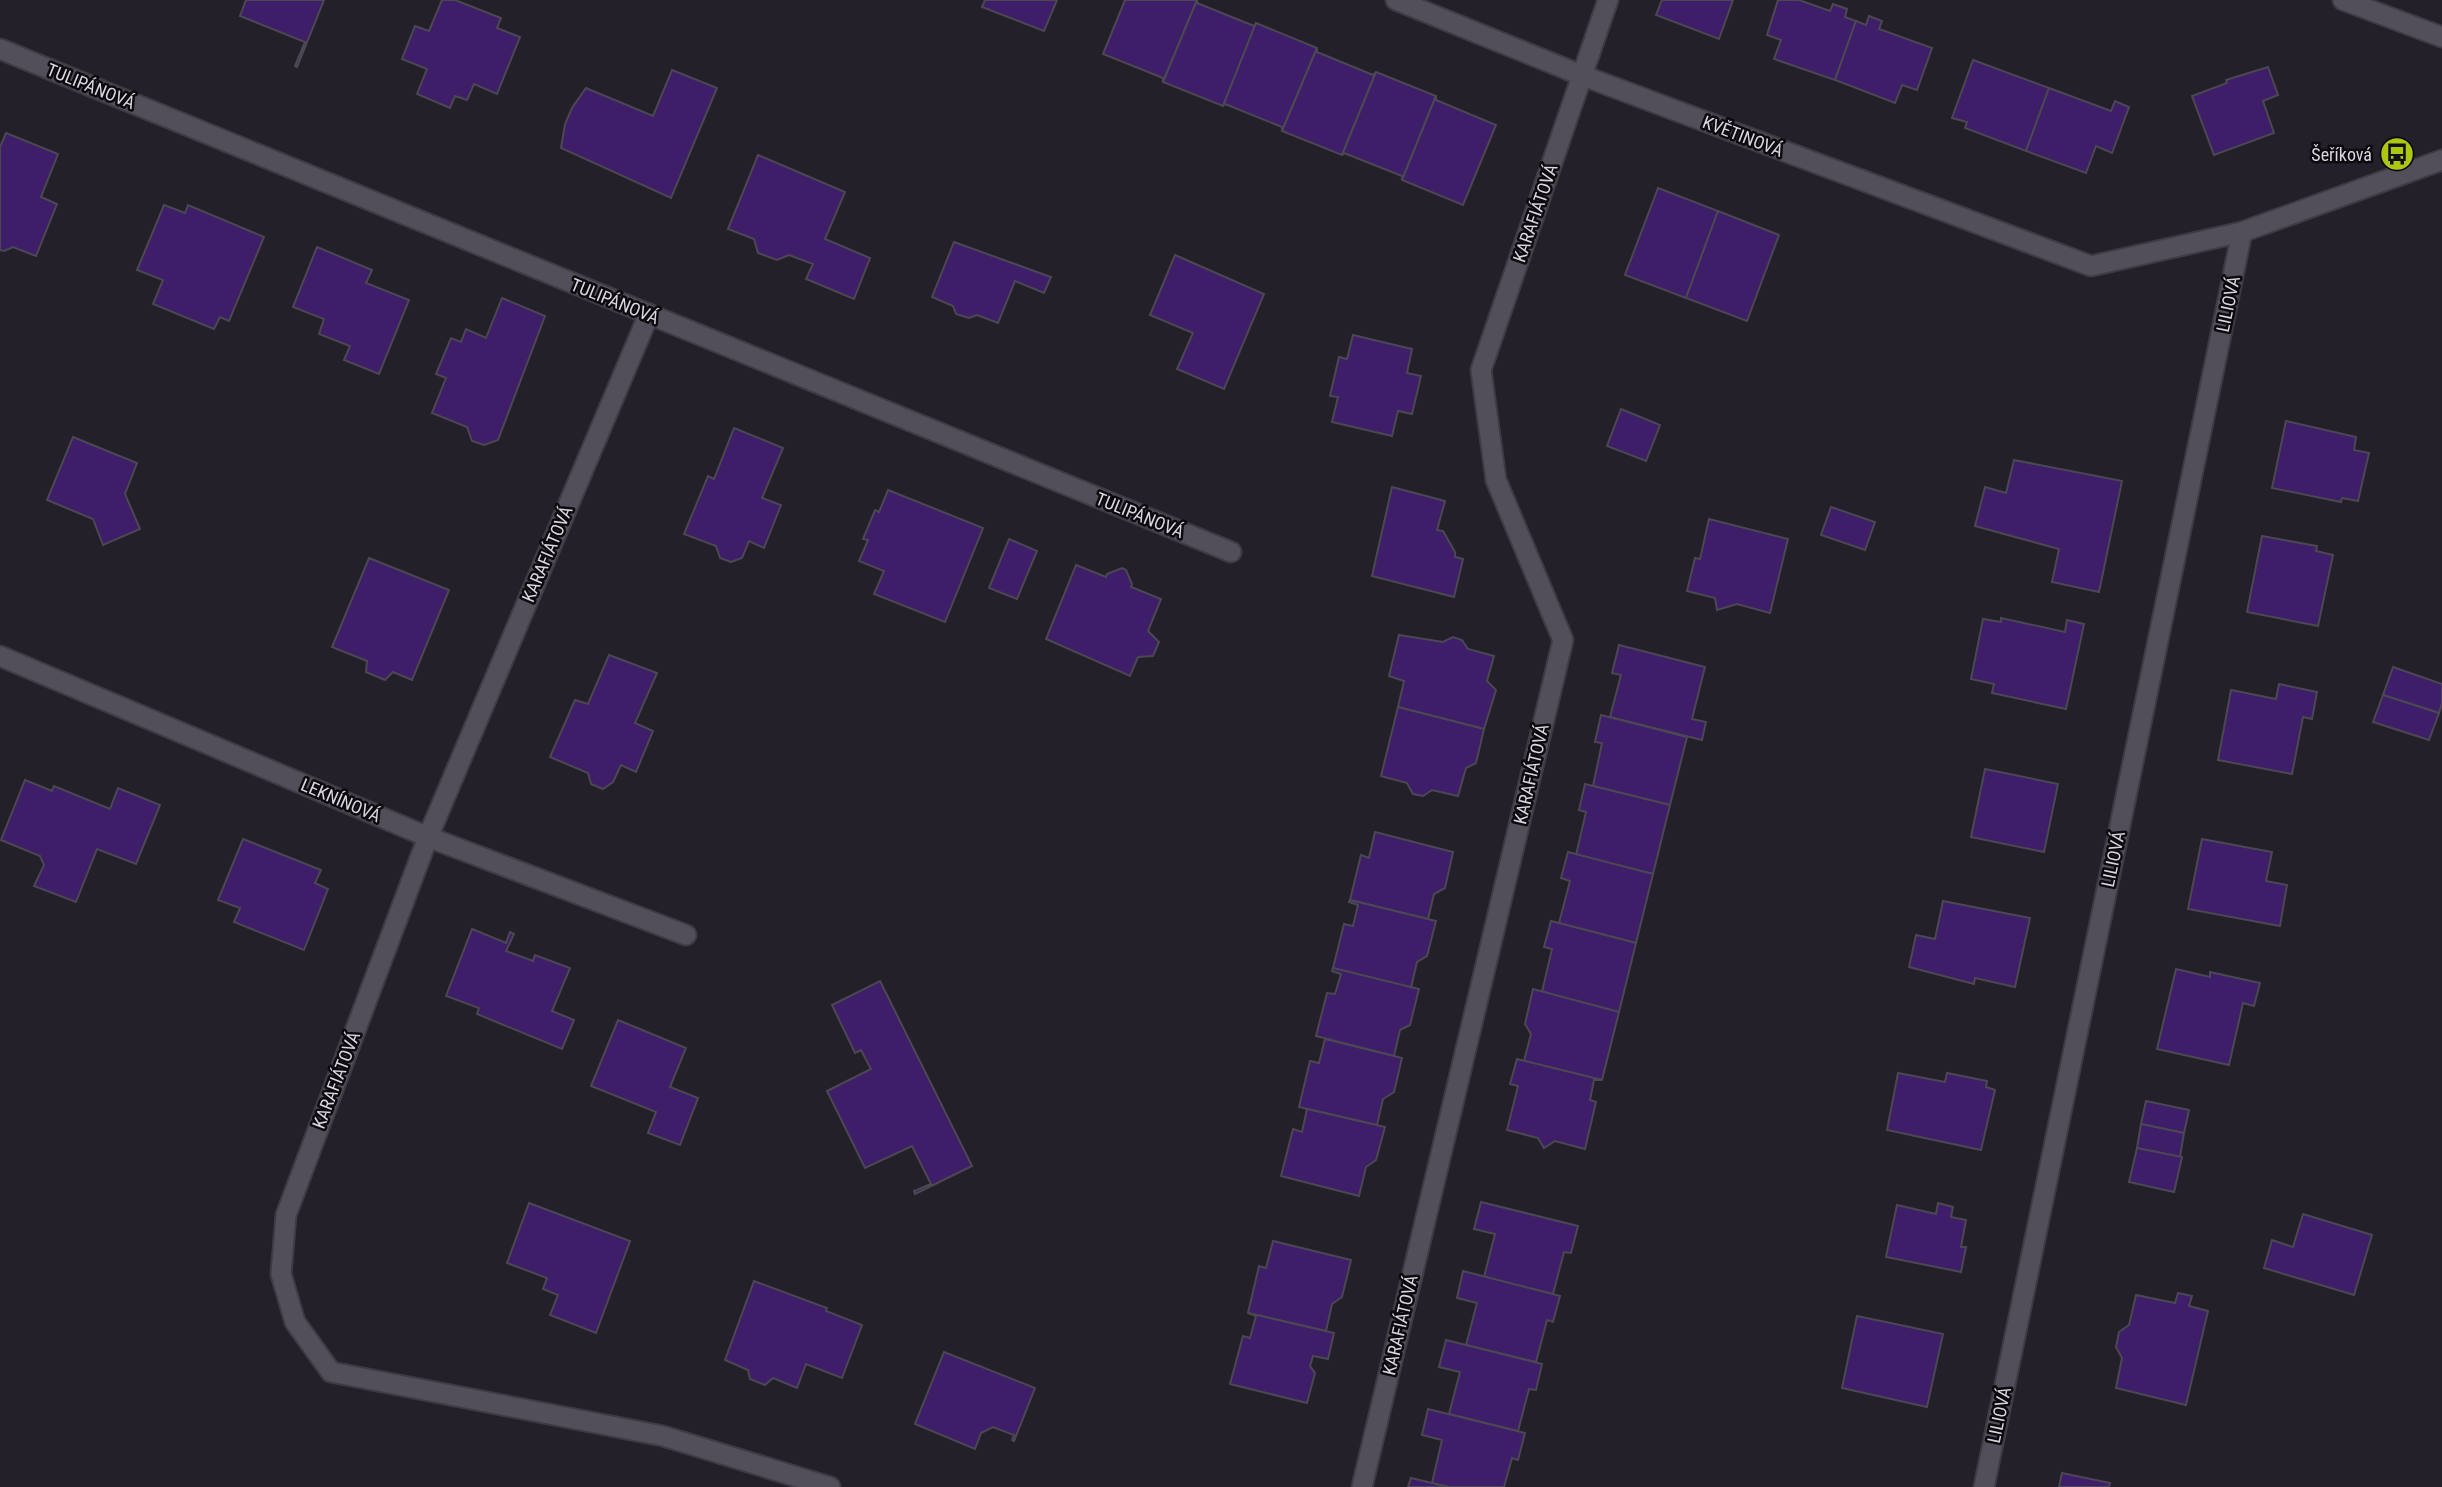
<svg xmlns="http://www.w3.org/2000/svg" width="2442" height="1487" viewBox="0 0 2442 1487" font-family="'Roboto Condensed',sans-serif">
	<rect width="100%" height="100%" fill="#232029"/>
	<g fill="#3e1d69" stroke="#4b4853" stroke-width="2">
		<polygon points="246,0 324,0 297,67 295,66 305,42 240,16"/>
		<polygon points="442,0 455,0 501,18 497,28 520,37 497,94 474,84 467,100 455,96 450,108 417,94 427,69 402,59 415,26 429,31"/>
		<polygon points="985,0 1057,0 1044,31 982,7"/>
		<polygon points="1125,0 1197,0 1163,82 1163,78 1103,54"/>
		<polygon points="1197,0 1197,3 1254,26 1256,23 1223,106 1163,82"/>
		<polygon points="1662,0 1733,0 1719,39 1656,15"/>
		<polygon points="1778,0 1799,0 1830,11 1833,4 1847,9 1845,17 1856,21 1835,80 1774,59 1781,40 1767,35"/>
		<polygon points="1869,16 1882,21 1879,29 1932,48 1917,90 1902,85 1895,103 1835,80 1856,21 1866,25"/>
		<polygon points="1256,23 1317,48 1282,131 1282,127 1225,104 1223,106"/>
		<polygon points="1317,48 1317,52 1373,75 1376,72 1342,155 1282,131"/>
		<polygon points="1973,60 2049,88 2026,151 1965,128 1967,122 1952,118"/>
		<polygon points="2268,67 2278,95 2263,101 2274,133 2214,155 2192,96 2227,83 2226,80"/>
		<polygon points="672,70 717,88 671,198 561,148 565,124 572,108 586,88 653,116"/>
		<polygon points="1376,72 1436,96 1402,180 1402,176 1344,153 1342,155"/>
		<polygon points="2049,88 2111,111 2115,101 2129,107 2112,153 2096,146 2086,173 2026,151"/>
		<polygon points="1436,96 1436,100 1496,125 1463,205 1402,180"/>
		<polygon points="6,133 58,154 41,197 57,204 36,256 13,247 4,251 0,250 0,147"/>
		<polygon points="758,155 845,192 825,239 870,258 854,299 806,279 813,264 789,255 777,260 758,253 754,239 728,229"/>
		<polygon points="1658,188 1718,211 1686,298 1625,275"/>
		<polygon points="164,205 185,213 188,205 264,237 229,321 220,317 214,329 153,304 163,280 137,270"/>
		<polygon points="1718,211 1779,235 1747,321 1686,298"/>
		<polygon points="954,242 1051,277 1044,293 1015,281 998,323 977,315 969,318 956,314 953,306 932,297"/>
		<polygon points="317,247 372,270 366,283 409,300 379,374 344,360 350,346 319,334 324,319 293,307"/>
		<polygon points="1175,255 1264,294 1224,389 1177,369 1193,333 1150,315"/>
		<polygon points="502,298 545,316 498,440 484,445 472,441 467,427 432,413 446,378 436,374 451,338 461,342 466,329 486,338"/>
		<polygon points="1353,335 1412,349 1407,373 1421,376 1412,414 1398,411 1392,436 1332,422 1338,397 1330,396 1339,357 1347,359"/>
		<polygon points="1621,409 1660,425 1646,461 1607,446"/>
		<polygon points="2286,421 2356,437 2354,450 2369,453 2358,501 2342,498 2341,502 2272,488"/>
		<polygon points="734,428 783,448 762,498 781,505 764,548 749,541 742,558 731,562 720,558 716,546 684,534 708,476 714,479"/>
		<polygon points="73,437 137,463 125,494 140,529 103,545 93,519 47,500"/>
		<polygon points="2014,460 2122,481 2099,592 2052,582 2059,549 1975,526 1985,487 2006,493"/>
		<polygon points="1392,487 1445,501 1437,530 1443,531 1455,552 1455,557 1463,559 1454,597 1372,576"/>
		<polygon points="888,490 983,528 945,622 874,594 884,571 859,561 868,540 863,539 875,510 879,512"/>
		<polygon points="1831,507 1875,522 1865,550 1821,535"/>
		<polygon points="1709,519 1788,539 1770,613 1737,604 1717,610 1715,598 1687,591 1695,558 1700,559"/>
		<polygon points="2262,536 2317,546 2316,551 2333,555 2318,626 2247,612"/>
		<polygon points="1009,539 1037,551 1017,599 989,588"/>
		<polygon points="369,558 449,590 412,680 393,672 385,680 366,672 367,661 332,647"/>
		<polygon points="1076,565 1106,577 1107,574 1122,568 1126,570 1132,584 1131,587 1161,599 1148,631 1159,642 1153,656 1138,657 1130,676 1046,639"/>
		<polygon points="2001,618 2065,632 2067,620 2084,624 2066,709 1992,693 1994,684 1971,679 1983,619 2001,622"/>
		<polygon points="1399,635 1443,642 1453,637 1462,640 1468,649 1494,656 1487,681 1496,690 1484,729 1398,707 1404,681 1389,676"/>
		<polygon points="1619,645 1705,667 1692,719 1706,722 1702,740 1610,717 1621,675 1612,673"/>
		<polygon points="609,655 657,673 635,723 653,731 636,772 621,765 613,782 603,789 591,784 588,773 550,757 575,700 588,704"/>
		<polygon points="2393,667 2442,684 2442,703 2439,713 2383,695"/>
		<polygon points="2279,684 2317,692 2312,719 2303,717 2292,774 2218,760 2231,690 2276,699"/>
		<polygon points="2383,695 2439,713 2429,740 2373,722"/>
		<polygon points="1398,707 1484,729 1476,763 1466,768 1458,796 1432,790 1423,796 1413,794 1407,783 1381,776"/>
		<polygon points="1601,715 1687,737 1670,805 1593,786 1602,743 1595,742"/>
		<polygon points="1985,769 2058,784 2044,852 1971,837"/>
		<polygon points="25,780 52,791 54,786 110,809 118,788 160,805 136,864 97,849 76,902 34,886 44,865 40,856 1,840"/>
		<polygon points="1585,784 1670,805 1653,874 1576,855 1586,812 1579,810"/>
		<polygon points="1375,832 1453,852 1445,888 1434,894 1428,919 1350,900 1361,855 1369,858"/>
		<polygon points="243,839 321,870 315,883 328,889 304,950 234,922 240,908 218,900"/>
		<polygon points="2202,839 2272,852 2266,881 2287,885 2280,926 2188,909"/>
		<polygon points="1568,852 1653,874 1636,943 1559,923 1570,881 1561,878"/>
		<polygon points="1350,900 1436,921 1427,956 1417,962 1411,988 1333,968 1344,924 1353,926 1358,905 1349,902"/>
		<polygon points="1943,901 2030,918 2015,987 1975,978 1974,984 1909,967 1916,935 1935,939"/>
		<polygon points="1551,921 1636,943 1619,1012 1542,992 1552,949 1544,947"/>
		<polygon points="472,929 506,943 510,932 514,934 506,951 533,961 535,955 570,968 552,1011 574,1020 562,1049 477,1014 479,1008 446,996"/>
		<polygon points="1333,968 1419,989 1410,1025 1400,1030 1394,1056 1316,1036 1327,993 1335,994 1341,974 1332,971"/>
		<polygon points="2176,969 2210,977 2210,972 2260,983 2254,1006 2243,1003 2229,1065 2157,1049"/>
		<polygon points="880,981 972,1166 915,1194 914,1191 931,1184 912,1146 865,1168 827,1091 871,1069 861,1050 855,1053 832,1005"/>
		<polygon points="1533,989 1619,1012 1602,1080 1524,1061 1531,1034 1525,1024"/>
		<polygon points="618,1020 686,1048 670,1087 698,1098 680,1145 648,1133 656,1112 591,1086"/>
		<polygon points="1325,1039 1402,1058 1394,1092 1383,1099 1377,1125 1299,1107 1310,1061 1319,1063"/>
		<polygon points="1517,1059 1602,1080 1594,1080 1590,1100 1596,1102 1585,1149 1555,1141 1544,1148 1538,1138 1507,1130 1518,1086 1510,1084"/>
		<polygon points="1898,1073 1945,1082 1947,1073 1987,1081 1986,1087 1995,1090 1981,1150 1887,1130"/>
		<polygon points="2146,1101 2189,1110 2184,1133 2141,1124"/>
		<polygon points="1307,1109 1385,1127 1376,1160 1366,1167 1359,1196 1281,1176 1293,1129 1302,1132"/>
		<polygon points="2141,1124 2184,1133 2180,1157 2137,1148"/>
		<polygon points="2137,1148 2182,1157 2174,1192 2129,1182"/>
		<polygon points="1481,1202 1578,1226 1571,1253 1564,1252 1553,1294 1484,1277 1495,1234 1474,1229"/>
		<polygon points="529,1203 630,1241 596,1333 550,1315 558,1295 543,1289 547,1278 507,1263"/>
		<polygon points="1938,1203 1953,1207 1951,1217 1966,1220 1961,1247 1966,1247 1961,1272 1886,1257 1897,1205 1936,1214"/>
		<polygon points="2303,1214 2372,1235 2354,1295 2264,1268 2272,1240 2293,1247"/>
		<polygon points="1273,1241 1351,1260 1342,1297 1332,1304 1326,1331 1248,1313 1259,1266 1266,1268"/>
		<polygon points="1463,1271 1560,1296 1553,1322 1547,1320 1536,1362 1466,1345 1477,1303 1457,1298"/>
		<polygon points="754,1281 827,1308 826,1311 862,1325 842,1378 806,1364 797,1388 773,1378 765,1385 750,1379 748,1370 725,1360"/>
		<polygon points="2178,1293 2192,1296 2189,1306 2208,1311 2186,1405 2116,1388 2122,1358 2116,1347 2119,1332 2129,1325 2136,1295 2175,1303"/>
		<polygon points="1248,1313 1334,1333 1328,1359 1313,1356 1310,1366 1315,1373 1307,1403 1230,1384 1243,1336 1250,1338 1256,1316"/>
		<polygon points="1857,1316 1943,1334 1927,1407 1842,1388"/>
		<polygon points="1446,1340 1542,1364 1536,1390 1529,1389 1518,1431 1449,1414 1460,1372 1439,1367"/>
		<polygon points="944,1352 1035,1388 1014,1441 1012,1440 1014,1435 993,1427 981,1433 975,1449 915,1424"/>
		<polygon points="1428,1409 1525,1433 1518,1460 1512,1458 1504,1487 1449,1487 1432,1483 1442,1440 1422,1435"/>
		<polygon points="2062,1473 2110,1483 2109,1487 2059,1487"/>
		<polygon points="1411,1478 1432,1483 1449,1487 1408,1487"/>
	</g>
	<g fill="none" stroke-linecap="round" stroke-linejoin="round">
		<g stroke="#3d3b43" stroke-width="23">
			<g id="minor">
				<polyline points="1396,0 1581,75 2091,266 2242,232 2442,160"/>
				<polyline points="2343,0 2442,37"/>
				<polyline points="0,49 1231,552"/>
				<polyline points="649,314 428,837 286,1215 281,1274 295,1322 331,1372 663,1436 830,1487"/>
				<polyline points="0,656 428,837 686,935"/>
				<polyline points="1362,1487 1563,640 1496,480 1481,370 1608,0"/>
				<polyline points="1984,1487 2242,232"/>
			</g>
		</g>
		<use href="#minor" stroke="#524f5a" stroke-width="19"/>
	</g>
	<defs>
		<g id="bus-disc" transform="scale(1.75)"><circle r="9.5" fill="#acc613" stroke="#0c0a0e"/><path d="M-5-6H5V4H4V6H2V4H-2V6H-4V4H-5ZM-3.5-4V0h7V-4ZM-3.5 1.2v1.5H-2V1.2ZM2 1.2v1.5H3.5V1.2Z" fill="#111"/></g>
	</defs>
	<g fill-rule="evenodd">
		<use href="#bus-disc" x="2397" y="154"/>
	</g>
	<g text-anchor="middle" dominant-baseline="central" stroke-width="5" stroke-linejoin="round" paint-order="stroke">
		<g font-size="18" fill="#d9d7de" stroke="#0c0a0e">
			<text transform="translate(91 86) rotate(22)">TULIPÁNOVÁ</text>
			<text transform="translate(1743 136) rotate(21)">KVĚTINOVÁ</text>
			<text transform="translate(1535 213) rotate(-71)">KARAFIÁTOVÁ</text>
			<text transform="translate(615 301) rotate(22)">TULIPÁNOVÁ</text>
			<text transform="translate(2228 304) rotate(-78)">LILIOVÁ</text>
			<text transform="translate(1140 515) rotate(22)">TULIPÁNOVÁ</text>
			<text transform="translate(547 554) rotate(-67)">KARAFIÁTOVÁ</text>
			<text transform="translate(1531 774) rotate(-77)">KARAFIÁTOVÁ</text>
			<text transform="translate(341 800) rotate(23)">LEKNÍNOVÁ</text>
			<text transform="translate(2113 859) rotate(-78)">LILIOVÁ</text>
			<text transform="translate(336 1080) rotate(-69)">KARAFIÁTOVÁ</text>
			<text transform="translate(1400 1325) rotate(-77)">KARAFIÁTOVÁ</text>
			<text transform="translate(1999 1415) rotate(-78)">LILIOVÁ</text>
		</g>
		<g font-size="18" fill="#d9d7de" stroke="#0c0a0e" text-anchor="end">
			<text x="2372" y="154">Šeříková</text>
		</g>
	</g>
</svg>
